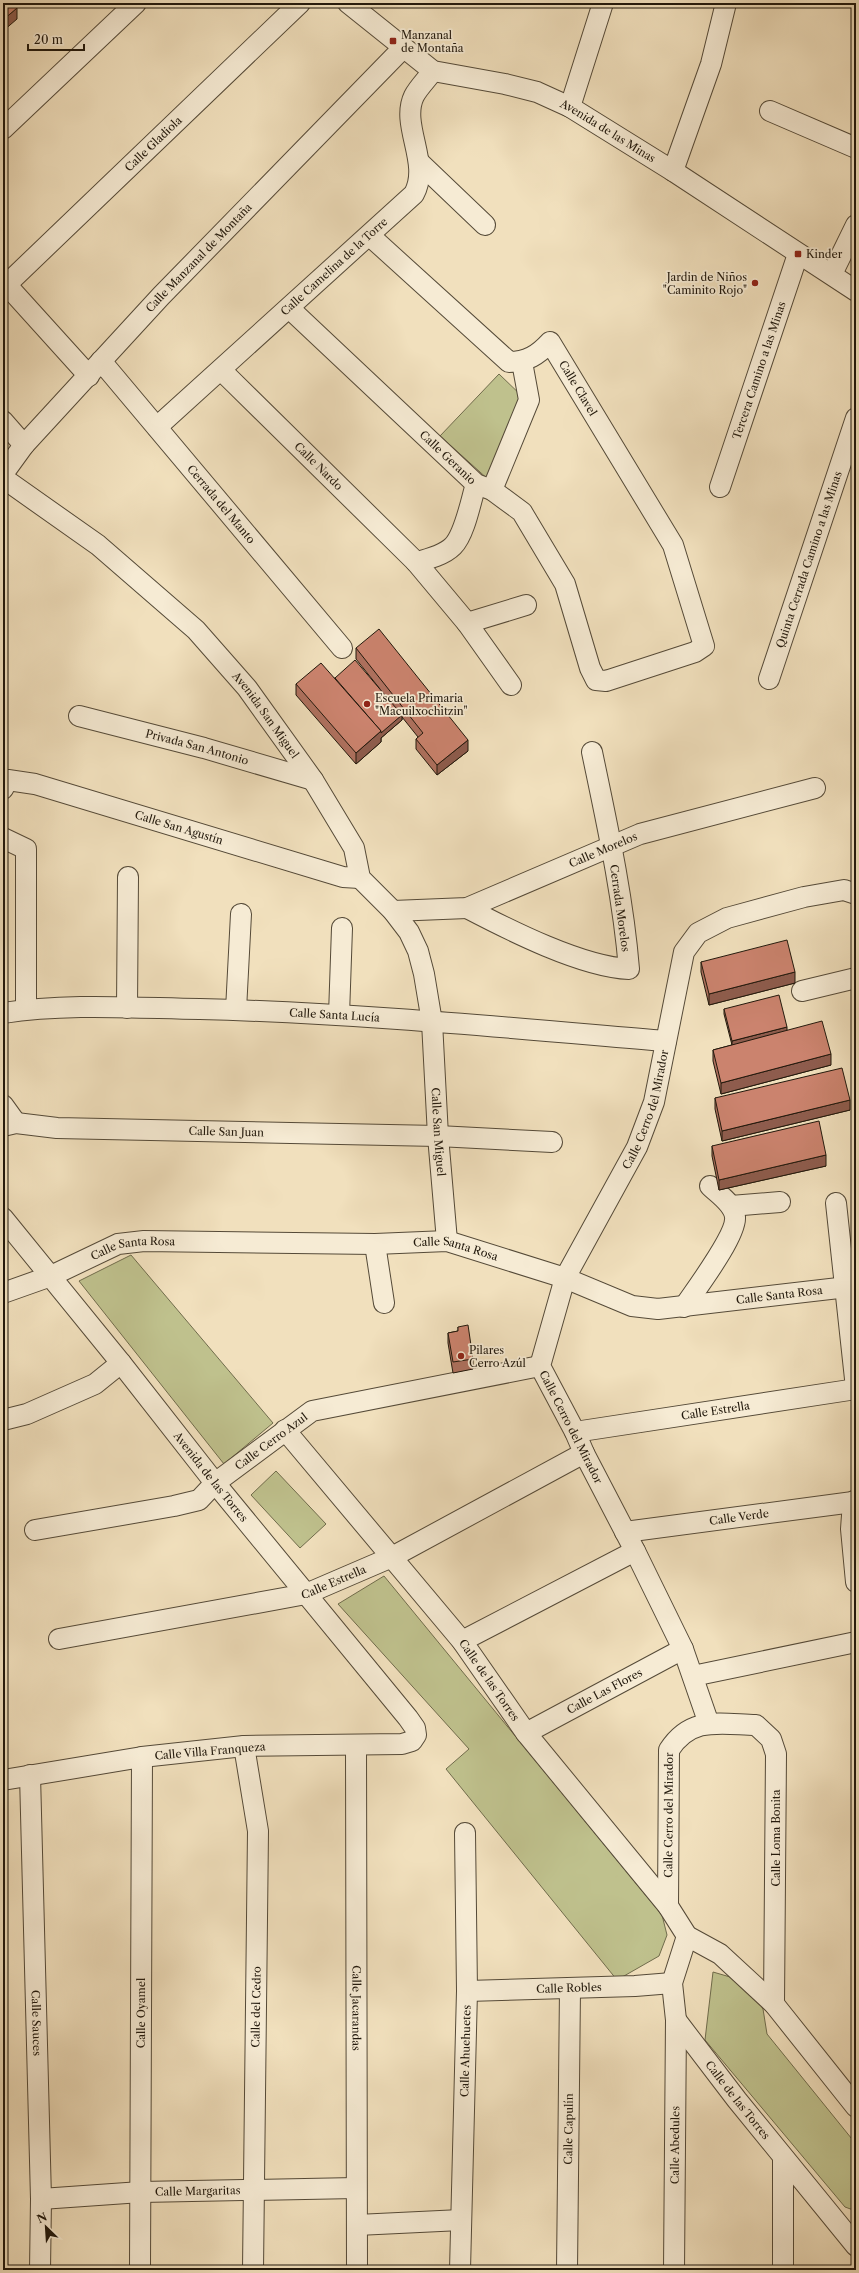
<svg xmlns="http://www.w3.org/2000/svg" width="859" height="2273" viewBox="0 0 859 2273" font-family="'Libre Caslon Text',serif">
	<rect width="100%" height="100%" fill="#f1e0bd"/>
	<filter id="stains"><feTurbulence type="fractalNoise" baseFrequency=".005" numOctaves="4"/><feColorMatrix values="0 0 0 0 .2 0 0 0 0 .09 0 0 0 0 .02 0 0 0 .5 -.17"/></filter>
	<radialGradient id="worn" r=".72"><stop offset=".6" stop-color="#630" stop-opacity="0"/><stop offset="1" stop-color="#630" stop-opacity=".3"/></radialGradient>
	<g fill="#bfc18d" stroke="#706c4c">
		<polygon points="499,374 526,400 490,481 440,436"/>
		<polygon points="131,1255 273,1423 224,1464 79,1281"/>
		<polygon points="276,1471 326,1524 300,1548 251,1495"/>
		<polygon points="384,1576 662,1915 667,1935 659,1956 617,1980 446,1769 469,1749 338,1604"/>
		<polygon points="713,1972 737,1979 753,1992 763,2009 767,2034 856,2144 856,2211 845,2207 705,2040"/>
	</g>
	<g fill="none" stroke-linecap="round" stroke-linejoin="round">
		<g stroke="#554a38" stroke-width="22">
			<g id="minor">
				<path id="s1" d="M348 3 433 71 505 84 537 92 570 107 673 171 856 291"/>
				<polyline points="570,107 603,3"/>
				<polyline points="770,111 856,148"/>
				<polyline points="3,129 136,3"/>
				<polyline points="419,162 485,225"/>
				<polyline points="673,171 711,64 726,3"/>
				<polyline points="832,274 856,225"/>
				<polyline points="3,281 89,376"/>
				<path id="s2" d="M6 285 300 3"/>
				<path id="s3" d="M289 308 476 484 492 490 522 512 565 584 590 668 596 680 606 681 695 652 704 646 673 545 550 342C538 355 527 362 509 362L370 236"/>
				<path id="s4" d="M101 361 342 648"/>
				<path id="s5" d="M221 370 416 562 467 623 511 685"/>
				<polyline points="3,421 24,445"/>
				<path id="s6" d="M157 427 414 194C431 163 400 125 414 96 418 88 427 79 433 71"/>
				<path id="s7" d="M3 474 24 445 161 296 403 48"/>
				<path id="s8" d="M3 478 98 545 196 630 247 688 313 780 354 848 360 878 393 911 409 932 418 951 424 974 432 1022 438 1136 447 1241"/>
				<path id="s9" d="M720 487 798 254"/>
				<polyline points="492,490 529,400 522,362"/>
				<path d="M416 562C429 559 444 555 453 546 465 534 471 500 476 484"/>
				<polyline points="467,623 526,605"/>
				<path id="s10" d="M769 679 856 418"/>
				<path id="s11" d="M79 716 204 748 313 780"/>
				<path id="s12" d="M3 789 8 780 35 784 343 877 360 878"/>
				<polyline points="3,838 26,849 26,1009"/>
				<path d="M467 908C509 930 582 967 629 969 623 896 607 824 592 752"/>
				<path id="s13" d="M393 911 467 908 640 834 815 788"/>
				<polyline points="802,991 856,978"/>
				<polyline points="127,1008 128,877"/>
				<polyline points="236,1010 241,914"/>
				<path id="s14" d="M3 1013C67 1003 135 1008 200 1009 356 1013 511 1028 666 1041"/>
				<polyline points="339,1015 342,928"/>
				<polyline points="3,1105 16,1123"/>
				<path id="s15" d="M3 1126 16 1123 57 1128 438 1136 552 1142"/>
				<polyline points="836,1203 856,1388"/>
				<polyline points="731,1206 780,1202"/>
				<path id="s16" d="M3 1218 121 1363 215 1483 408 1718 415 1728 416 1735 412 1741 402 1744 244 1746 142 1757 3 1780"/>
				<polyline points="375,1244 384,1303"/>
				<path id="s17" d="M3 1293 51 1276 118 1244 144 1241 375 1244 447 1241 565 1278 632 1306 658 1309 856 1286"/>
				<path d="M684 1307C696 1289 737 1235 735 1217 734 1204 718 1194 710 1186"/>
				<polyline points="3,1420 27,1414 95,1384 121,1363"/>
				<path id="s18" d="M285 1430 462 1641 526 1733 668 1906 687 1936 720 1954 774 2004 856 2107"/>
				<path id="s19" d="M575 1432 856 1389"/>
				<polyline points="856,1500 853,1502 851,1529 856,1582"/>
				<path id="s20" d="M35 1530 174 1506 199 1500 215 1483 312 1411 540 1366"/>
				<path id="s21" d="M625 1532 853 1502"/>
				<path id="s22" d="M59 1639 306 1594 392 1557 584 1453"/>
				<polyline points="462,1641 635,1551"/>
				<polyline points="693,1676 856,1642"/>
				<path id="s23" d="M709 1724 683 1649 635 1551 584 1453 575 1432 540 1366 565 1278 637 1147 654 1102 684 952 698 933 727 918 804 897 844 890 856 894"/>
				<path id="s24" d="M526 1733 683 1649"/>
				<path id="s25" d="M356 1745 357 2270"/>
				<polyline points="244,1746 258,1831 253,2270"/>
				<path id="s26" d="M30 1775 41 2199 40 2270"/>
				<path id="s27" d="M668 1906 669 1750C691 1716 719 1724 756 1725L771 1739 776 1754 774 2004"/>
				<path id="s28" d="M467 1991 635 1986 672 1983"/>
				<path id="s29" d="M676 2020 737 2100 856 2246"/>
				<path id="s30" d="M41 2199 141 2192 356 2188"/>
				<polyline points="357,2225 461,2220"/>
				<path id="s31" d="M140 2270 142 1757"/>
				<path id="s32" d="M460 2270 467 1991 465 1833"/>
				<path id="s33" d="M567 2270 570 1989"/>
				<path id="s34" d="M674 2270 676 2020 672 1983 687 1936"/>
				<polyline points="783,2270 783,2158"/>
			</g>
		</g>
		<use href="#minor" stroke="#f6ebd4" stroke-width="20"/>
	</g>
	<g fill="#af715f" stroke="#21180c">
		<polygon points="356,648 468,751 437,775 416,749 416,739 418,737 402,717 402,720 381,738 381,742 356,764 296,695 296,684 335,678 380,689 356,659"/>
		<polygon points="701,962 795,983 709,1005 701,972"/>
		<polygon points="724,1009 787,1030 831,1065 721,1094 713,1061 713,1050 732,1045 724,1014"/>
		<polygon points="715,1098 850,1110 722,1141 715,1109"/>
		<polygon points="712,1146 826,1166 719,1190 712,1156"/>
		<polygon points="458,1327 473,1359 473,1369 453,1373 448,1343 448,1333 458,1331"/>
	</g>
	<g fill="#8e5c4d" stroke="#21180c">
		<polygon points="17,8 17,19 3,31 3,20"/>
		<polygon points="402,715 402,720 381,738 381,742 356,764 356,753 381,731"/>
		<polygon points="468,740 468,751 437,775 437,765"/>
		<polygon points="795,972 795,983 709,1005 709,994"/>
		<polygon points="787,1027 787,1033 732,1047 732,1041"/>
		<polygon points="831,1054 831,1065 721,1094 721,1083"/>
		<polygon points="850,1100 850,1110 722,1141 722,1131"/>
		<polygon points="826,1155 826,1166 719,1190 719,1180"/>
	</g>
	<g fill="#cb836e" stroke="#21180c">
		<polygon points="3,3 13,3 17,8 3,20"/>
		<polygon points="379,629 468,740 437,765 416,739 423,733 356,648"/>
		<polygon points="355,660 402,715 381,733 381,731 335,678"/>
		<polygon points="321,663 381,731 356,753 296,684"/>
		<polygon points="787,940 795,972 709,994 701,962"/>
		<polygon points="779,995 787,1027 732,1041 724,1009"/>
		<polygon points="822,1021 831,1054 721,1083 713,1050"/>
		<polygon points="842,1068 850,1100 722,1131 715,1098"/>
		<polygon points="819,1121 826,1155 719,1180 712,1146"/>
		<polygon points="468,1325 473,1359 453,1362 448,1333 458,1331 458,1327"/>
	</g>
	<g fill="#8f2418" stroke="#f6ebd4" stroke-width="1.5">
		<rect x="389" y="37" width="8" height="8" rx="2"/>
		<rect x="794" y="250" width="8" height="8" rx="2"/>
		<circle cx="755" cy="283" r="4"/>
		<circle cx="367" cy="704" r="4"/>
		<circle cx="461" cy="1356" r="4"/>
	</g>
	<g text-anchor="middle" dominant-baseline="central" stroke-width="3.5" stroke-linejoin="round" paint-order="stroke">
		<g font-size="11" fill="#21180c" stroke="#f6ebd4" text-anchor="start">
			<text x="401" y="35">Manzanal<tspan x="401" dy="13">de Montaña</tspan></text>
			<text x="806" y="254">Kinder</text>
			<text x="747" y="277" text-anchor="end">Jardin de Niños<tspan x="747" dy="13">"Caminito Rojo"</tspan></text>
			<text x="375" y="698">Escuela Primaria<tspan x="375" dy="13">"Macuilxochitzin"</tspan></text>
			<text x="469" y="1350">Pilares<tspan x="469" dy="13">Cerro Azúl</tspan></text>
		</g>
		<g font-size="11" fill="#21180c" stroke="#f6ebd4">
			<text stroke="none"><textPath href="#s1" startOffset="296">Avenida de las Minas</textPath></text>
			<text stroke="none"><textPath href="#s2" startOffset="204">Calle Gladiola</textPath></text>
			<text stroke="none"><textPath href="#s7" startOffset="292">Calle Manzanal de Montaña</textPath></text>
			<text stroke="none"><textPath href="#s6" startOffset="239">Calle Camelina de la Torre</textPath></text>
			<text stroke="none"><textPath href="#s9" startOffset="123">Tercera Camino a las Minas</textPath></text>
			<text transform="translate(578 388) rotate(59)">Calle Clavel</text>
			<text stroke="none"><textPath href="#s3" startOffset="218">Calle Geranio</textPath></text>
			<text stroke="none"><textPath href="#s5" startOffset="137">Calle Nardo</textPath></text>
			<text stroke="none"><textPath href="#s4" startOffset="187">Cerrada del Manto</textPath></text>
			<text stroke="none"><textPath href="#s10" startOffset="126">Quinta Cerrada Camino a las Minas</textPath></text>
			<text stroke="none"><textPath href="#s8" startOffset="356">Avenida San Miguel</textPath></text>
			<text stroke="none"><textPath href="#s11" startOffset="122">Privada San Antonio</textPath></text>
			<text stroke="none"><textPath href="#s12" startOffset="188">Calle San Agustín</textPath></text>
			<text stroke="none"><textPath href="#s13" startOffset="222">Calle Morelos</textPath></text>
			<text transform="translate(620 908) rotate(82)">Cerrada Morelos</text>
			<text stroke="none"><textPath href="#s14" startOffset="332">Calle Santa Lucía</textPath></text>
			<text stroke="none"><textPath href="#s23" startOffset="676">Calle Cerro del Mirador</textPath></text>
			<text stroke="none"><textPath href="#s15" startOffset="224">Calle San Juan</textPath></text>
			<text stroke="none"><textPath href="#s8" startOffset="823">Calle San Miguel</textPath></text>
			<text stroke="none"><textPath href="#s17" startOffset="139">Calle Santa Rosa</textPath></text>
			<text stroke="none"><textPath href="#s17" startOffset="464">Calle Santa Rosa</textPath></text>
			<text stroke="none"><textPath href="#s17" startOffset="799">Calle Santa Rosa</textPath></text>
			<text stroke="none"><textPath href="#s19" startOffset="142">Calle Estrella</textPath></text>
			<text transform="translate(571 1427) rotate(63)">Calle Cerro del Mirador</text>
			<text stroke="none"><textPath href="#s20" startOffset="260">Calle Cerro Azul</textPath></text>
			<text stroke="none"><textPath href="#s16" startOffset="332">Avenida de las Torres</textPath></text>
			<text stroke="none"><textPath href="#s21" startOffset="115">Calle Verde</textPath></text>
			<text stroke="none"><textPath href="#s22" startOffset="281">Calle Estrella</textPath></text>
			<text stroke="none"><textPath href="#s18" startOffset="323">Calle de las Torres</textPath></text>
			<text stroke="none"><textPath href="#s24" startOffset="89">Calle Las Flores</textPath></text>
			<text transform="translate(210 1751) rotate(-5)">Calle Villa Franqueza</text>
			<text stroke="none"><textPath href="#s27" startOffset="91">Calle Cerro del Mirador</textPath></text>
			<text transform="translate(776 1838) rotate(-90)">Calle Loma Bonita</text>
			<text stroke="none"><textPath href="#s28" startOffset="102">Calle Robles</textPath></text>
			<text transform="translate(256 2007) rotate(-89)">Calle del Cedro</text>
			<text stroke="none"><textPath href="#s25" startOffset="263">Calle Jacarandas</textPath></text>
			<text stroke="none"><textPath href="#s31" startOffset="257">Calle Oyamel</textPath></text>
			<text stroke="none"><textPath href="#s26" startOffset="248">Calle Sauces</textPath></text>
			<text stroke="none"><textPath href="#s32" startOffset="219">Calle Ahuehuetes</textPath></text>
			<text stroke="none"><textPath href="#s29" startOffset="101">Calle de las Torres</textPath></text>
			<text stroke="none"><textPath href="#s33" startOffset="141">Calle Capulín</textPath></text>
			<text stroke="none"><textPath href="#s34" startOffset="125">Calle Abedules</textPath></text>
			<text stroke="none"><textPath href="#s30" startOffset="157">Calle Margaritas</textPath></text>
		</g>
	</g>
	<rect width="859" height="2273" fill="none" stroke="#f1e0bd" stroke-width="16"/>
	<rect x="4" y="4" width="851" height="2265" fill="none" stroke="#21180c" stroke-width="2"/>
	<rect x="8" y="8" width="843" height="2257" fill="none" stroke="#21180c"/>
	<g transform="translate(46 2227) rotate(335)" stroke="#f6ebd4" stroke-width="3" paint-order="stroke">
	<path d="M0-3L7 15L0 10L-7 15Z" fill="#21180c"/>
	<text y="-6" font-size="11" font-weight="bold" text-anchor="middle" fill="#21180c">N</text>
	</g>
	<path d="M28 44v6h56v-6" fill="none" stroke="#21180c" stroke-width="2"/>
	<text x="34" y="44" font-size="12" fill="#21180c" stroke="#f6ebd4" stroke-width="3" paint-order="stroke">20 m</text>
	<rect width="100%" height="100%" filter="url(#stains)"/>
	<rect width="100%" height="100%" fill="url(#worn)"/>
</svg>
